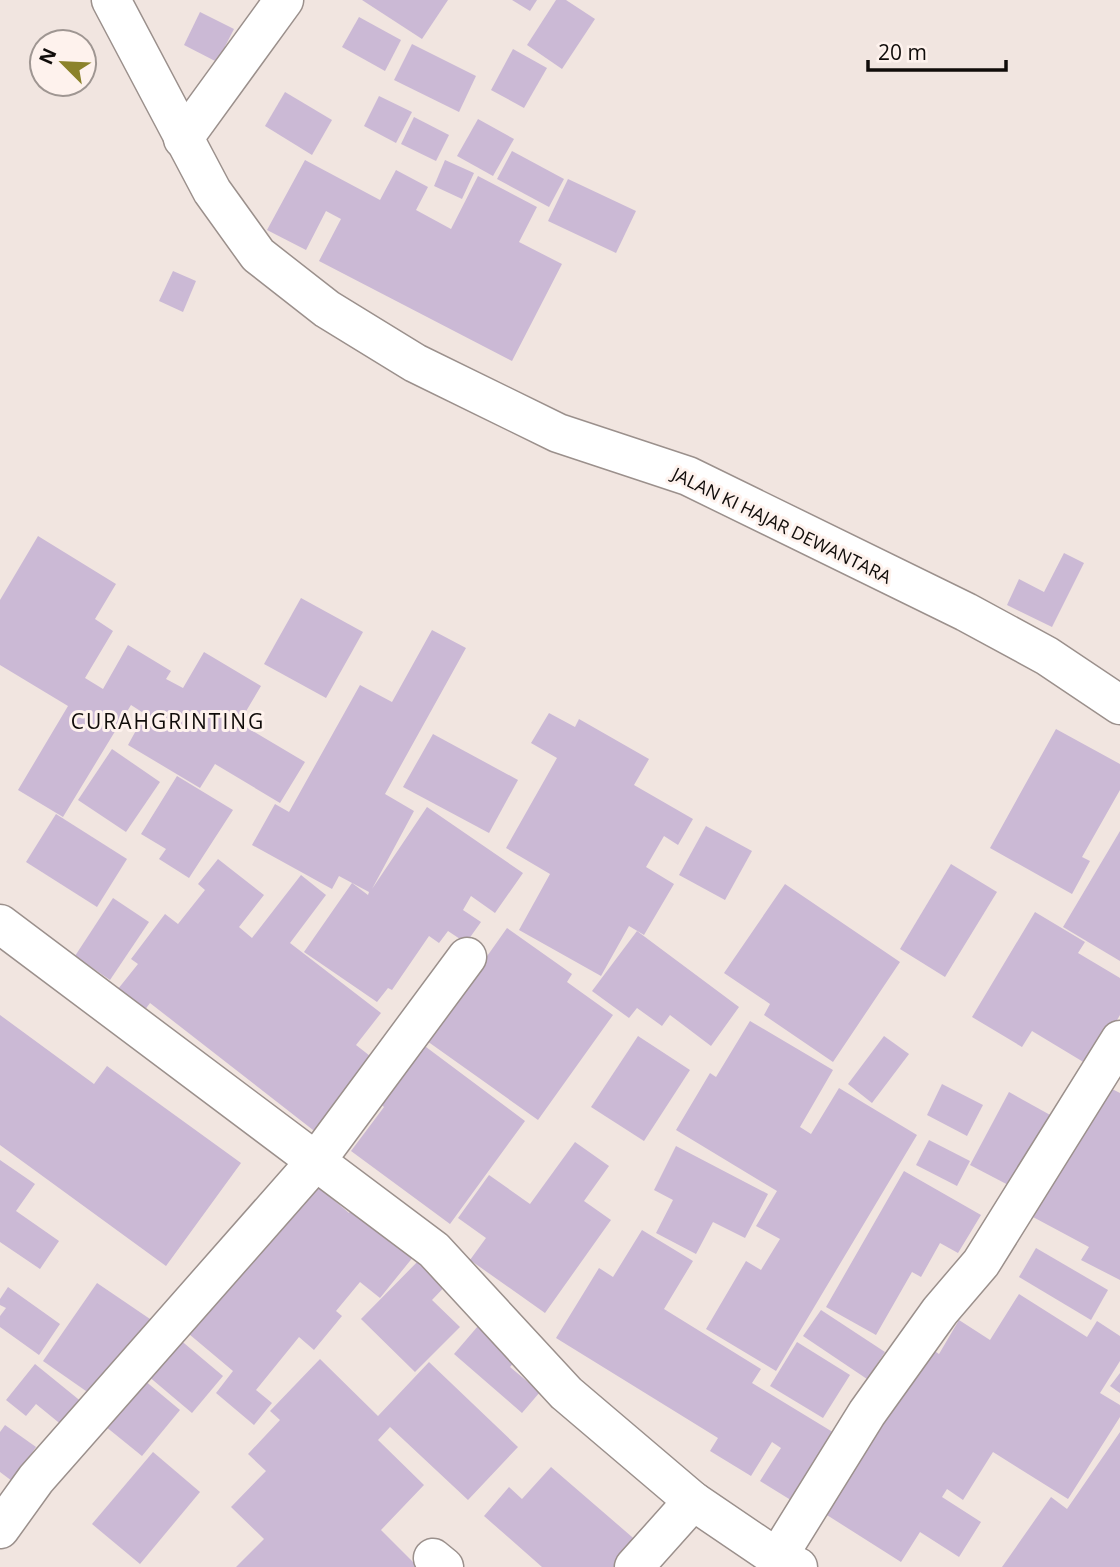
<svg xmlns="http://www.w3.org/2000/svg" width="1120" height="1567" viewBox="0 0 1120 1567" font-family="'Open Sans',sans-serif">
	<rect width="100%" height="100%" fill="#f1e5e0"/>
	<g fill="#cbb9d5">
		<polygon points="362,0 448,0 422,39"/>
		<polygon points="512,0 537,0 530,11"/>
		<polygon points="556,0 566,0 595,19 562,69 527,45"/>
		<polygon points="200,12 234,29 217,62 184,45"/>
		<polygon points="359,17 401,40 385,71 342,47"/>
		<polygon points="412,44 476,76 459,112 394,80"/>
		<polygon points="513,49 547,68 524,108 491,90"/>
		<polygon points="285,92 332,120 312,155 265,126"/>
		<polygon points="379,96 412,112 396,143 364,126"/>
		<polygon points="414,117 449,135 436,161 401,144"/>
		<polygon points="478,119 514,139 493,176 457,156"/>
		<polygon points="512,151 564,179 549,207 497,179"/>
		<polygon points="305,160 380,200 396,170 428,187 416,210 451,229 478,176 537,207 519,242 562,264 512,361 319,261 341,219 326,211 306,250 267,230"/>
		<polygon points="445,160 474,173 462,199 434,186"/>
		<polygon points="568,179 636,211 616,253 548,221"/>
		<polygon points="173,271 196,281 183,312 159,301"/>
		<polygon points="38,536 116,584 95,619 113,631 85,678 103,689 128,645 171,671 166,679 183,688 204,652 261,686 239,723 305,762 280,803 215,764 200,788 128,745 145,714 131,705 63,817 18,790 68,706 0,665 0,600"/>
		<polygon points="1064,553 1084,563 1052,627 1007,605 1019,579 1044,592"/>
		<polygon points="301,598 363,632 326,698 264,664"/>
		<polygon points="432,630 466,648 385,794 414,811 372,889 427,807 523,873 495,913 471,896 463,910 481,922 466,943 448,931 439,943 429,936 392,990 388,988 377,1002 304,952 352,883 368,895 369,892 339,876 332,889 252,845 275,804 289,812 360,685 392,702"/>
		<polygon points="549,713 575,727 579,719 649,759 634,785 693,819 678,845 664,836 646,867 674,884 644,935 629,926 601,976 519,930 550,874 506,848 557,758 531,743"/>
		<polygon points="1056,729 1120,764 1120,790 1082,857 1090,861 1072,894 990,848"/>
		<polygon points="433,734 518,780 489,833 403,787"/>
		<polygon points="112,749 160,782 126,832 78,800"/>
		<polygon points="177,776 233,810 189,878 159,859 166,849 141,834"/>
		<polygon points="56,814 127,859 97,907 26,862"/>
		<polygon points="706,826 752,851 725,900 679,875"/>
		<polygon points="1120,831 1120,961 1063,927"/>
		<polygon points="218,859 264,895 239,927 252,938 301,875 326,895 290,943 381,1013 356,1045 379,1063 322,1137 150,1003 141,1015 114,994 138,964 131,959 165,914 178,924 205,890 198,884"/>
		<polygon points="951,864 997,892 945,977 900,949"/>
		<polygon points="785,884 900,962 833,1062 764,1015 770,1004 724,973"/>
		<polygon points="113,898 149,922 110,980 75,956"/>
		<polygon points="1035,912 1085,942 1078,953 1120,978 1120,1015 1090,1066 1032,1031 1022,1047 972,1017"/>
		<polygon points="507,928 572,974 567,982 613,1015 538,1120 427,1041"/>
		<polygon points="637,931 739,1007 711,1046 670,1015 662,1026 637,1008 629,1018 592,991"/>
		<polygon points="0,1015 94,1084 107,1066 241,1163 166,1266 0,1145"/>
		<polygon points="750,1021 833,1070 800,1127 811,1134 839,1088 917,1135 776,1371 706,1329 746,1261 761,1270 780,1239 756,1226 777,1191 676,1130 710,1073 716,1077"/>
		<polygon points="638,1036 690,1070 644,1141 591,1107"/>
		<polygon points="884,1036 909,1054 872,1103 848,1084"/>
		<polygon points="418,1041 525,1121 450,1224 351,1151 384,1107 375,1099"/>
		<polygon points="942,1084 983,1105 967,1136 927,1115"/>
		<polygon points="1102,1084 1120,1093 1120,1280 1081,1260 1089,1247 1033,1217"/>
		<polygon points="1009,1092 1052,1116 1014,1188 970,1165"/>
		<polygon points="929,1140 970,1161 957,1186 916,1165"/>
		<polygon points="575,1142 609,1166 584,1201 611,1220 545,1313 470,1260 486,1238 458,1218 489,1175 530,1204"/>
		<polygon points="676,1146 768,1194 745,1238 713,1222 696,1254 656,1233 673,1200 654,1190"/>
		<polygon points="0,1160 35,1184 16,1211 59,1241 40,1269 0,1242"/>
		<polygon points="904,1171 981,1215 958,1253 940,1243 921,1277 912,1272 876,1335 826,1307"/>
		<polygon points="308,1178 349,1213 357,1204 422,1246 380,1298 360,1282 336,1311 342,1316 314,1350 299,1337 256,1390 272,1403 254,1425 216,1393 233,1371 183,1329"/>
		<polygon points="642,1230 693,1261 664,1309 761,1369 752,1383 836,1434 794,1502 760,1481 781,1448 772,1442 751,1476 710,1451 718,1438 556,1338 599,1268 613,1277"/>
		<polygon points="1036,1248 1108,1290 1091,1320 1019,1277"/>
		<polygon points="425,1254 451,1280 432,1300 460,1327 415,1372 361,1319"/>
		<polygon points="97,1283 150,1319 96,1398 43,1361"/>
		<polygon points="8,1287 60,1324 39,1355 0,1327 0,1316 6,1308 0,1305 0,1299"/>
		<polygon points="1019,1294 1087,1337 1097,1321 1120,1336 1120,1361 1100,1393 1120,1405 1120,1417 1068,1499 993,1452 963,1500 947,1489 942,1497 981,1522 959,1557 920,1532 901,1562 819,1510 923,1343 939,1354 959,1320 990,1340"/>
		<polygon points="821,1310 885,1352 867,1379 803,1336"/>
		<polygon points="478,1326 517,1359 510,1367 540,1392 522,1413 454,1354"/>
		<polygon points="172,1333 223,1376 192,1413 141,1370"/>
		<polygon points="797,1342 850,1375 823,1418 770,1386"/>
		<polygon points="320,1359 378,1416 429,1362 518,1447 468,1500 390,1427 378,1440 424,1485 381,1530 418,1567 236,1567 264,1539 231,1507 266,1471 248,1454 280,1420 270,1411"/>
		<polygon points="35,1364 83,1403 63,1426 36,1404 26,1416 6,1400"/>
		<polygon points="1120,1373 1120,1393 1110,1386"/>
		<polygon points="138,1375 180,1410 142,1456 100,1422"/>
		<polygon points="5,1425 36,1447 12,1481 0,1472 0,1432"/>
		<polygon points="1120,1432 1120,1567 1002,1567 1051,1497 1067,1509"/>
		<polygon points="153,1452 200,1492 140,1564 92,1524"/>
		<polygon points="551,1467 639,1543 618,1567 542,1567 484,1516 509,1487 522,1499"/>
	</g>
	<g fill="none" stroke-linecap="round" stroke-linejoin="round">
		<g stroke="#9b908c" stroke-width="41">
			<g id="minor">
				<polyline points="183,139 284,0"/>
				<polyline points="0,924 434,1250 566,1393 693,1501 777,1558 798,1567"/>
				<polyline points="0,1529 36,1479 316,1161 467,957"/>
				<polyline points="433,1558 444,1567"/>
				<polyline points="777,1558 867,1413 940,1311 981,1263 1120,1040"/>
				<polyline points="634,1567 693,1501"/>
			</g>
		</g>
		<g stroke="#9b908c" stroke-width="41">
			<polyline id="secondary" points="111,0 212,191 258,255 327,309 415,363 558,433 688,476 966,612 1047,656 1120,705"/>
		</g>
		<use href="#minor" stroke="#fff" stroke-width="38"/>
		<use href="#secondary" stroke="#fff" stroke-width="38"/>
	</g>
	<g text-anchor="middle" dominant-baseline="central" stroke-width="6" stroke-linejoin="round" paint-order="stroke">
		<g font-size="18" fill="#100c0a" stroke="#fef2ed">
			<text transform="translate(782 525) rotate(26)">JALAN KI HAJAR DEWANTARA</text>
		</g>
		<g font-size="21" letter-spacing="2" fill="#100c0a" stroke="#fef2ed">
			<text x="168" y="721">CURAHGRINTING</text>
		</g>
	</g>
	<g transform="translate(63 63) rotate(294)"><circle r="33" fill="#fef2ed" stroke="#9f9692" stroke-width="2"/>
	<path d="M0-5L12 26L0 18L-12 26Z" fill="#8b822a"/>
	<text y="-10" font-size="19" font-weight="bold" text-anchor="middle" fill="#100c0a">N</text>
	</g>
	<path d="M868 60v10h138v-10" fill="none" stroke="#100c0a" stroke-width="3.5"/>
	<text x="878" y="60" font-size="21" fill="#100c0a" stroke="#fef2ed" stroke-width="5" paint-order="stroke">20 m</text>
</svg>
